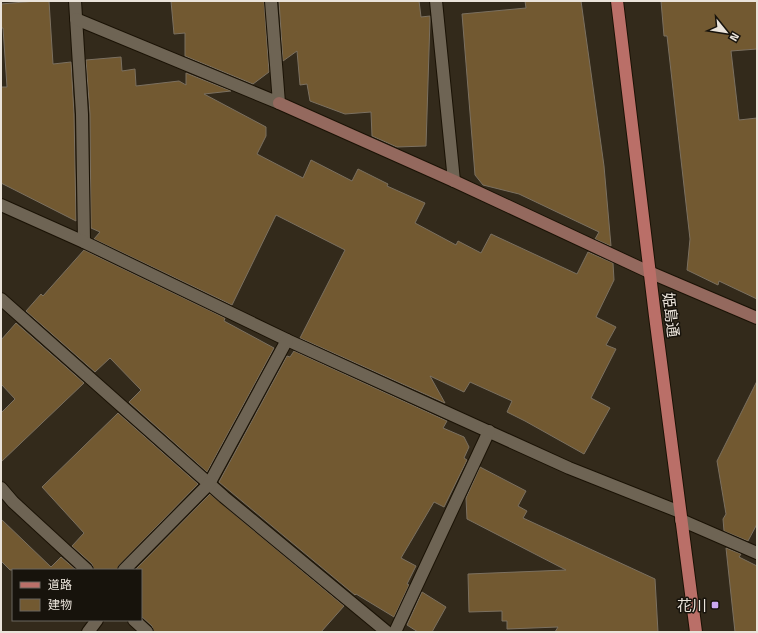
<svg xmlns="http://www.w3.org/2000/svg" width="758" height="633" viewBox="0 0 758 633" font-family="'Titillium Web','Noto Sans JP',sans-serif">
	<rect width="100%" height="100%" fill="#332a1b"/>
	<g fill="#725931" stroke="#7b7060">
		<polygon points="36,1 49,1 53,64 71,62 74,114 76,221 1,183 1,87 7,87 3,28 1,28 1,4"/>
		<polygon points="171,1 264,1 269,72 253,84 185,56 185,33 174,34"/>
		<polygon points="279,1 419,1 421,17 430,16 430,19 426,146 397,147 372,136 371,112 345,114 310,101 307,84 300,85 297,51 283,61"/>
		<polygon points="525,1 581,1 604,166 611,246 595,239 599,232 519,194 483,185 475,175 462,14 526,8"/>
		<polygon points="661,1 757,1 757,49 731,51 739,120 757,118 757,299 719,281 718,285 687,270 690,239 667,36 664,36"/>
		<polygon points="121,57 122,71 135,69 136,86 179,81 186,85 186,73 231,91 204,94 266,127 266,136 257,154 303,178 311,160 352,181 358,169 388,184 387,186 425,203 415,223 456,245 458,241 481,253 491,234 577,274 588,252 613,263 614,280 596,317 616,327 606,345 616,349 591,398 610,408 584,454 525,421 507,412 512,401 470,382 464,392 430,376 445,403 300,338 345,250 276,215 232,305 94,239 100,232 91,228 90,114 86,60"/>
		<polygon points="84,250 225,318 224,321 274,348 207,472 129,402 141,390 110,358 95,372 26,311 41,294 43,296"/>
		<polygon points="16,323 84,383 1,462 1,413 15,399 1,384 1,340"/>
		<polygon points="294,351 447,421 443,428 464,437 469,447 464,458 467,460 444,507 434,502 401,558 416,566 407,584 409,585 394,617 356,594 355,595 219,482 287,356 290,357"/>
		<polygon points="757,381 757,524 748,541 724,531 723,519 726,514 717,461"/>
		<polygon points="118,413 198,484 119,565 117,570 94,570 92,564 72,546 84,533 42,487"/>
		<polygon points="480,467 526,491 518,506 527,511 523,518 655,579 658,632 555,632 558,627 507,629 507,621 502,621 502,611 469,612 468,574 566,570 467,519 466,498"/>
		<polygon points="210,494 344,606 321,632 154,632 152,626 141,616 141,570 135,570"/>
		<polygon points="1,519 51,567 61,557 76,570 10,570 1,561"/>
		<polygon points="726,548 741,554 739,557 757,566 757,632 735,632"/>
		<polygon points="422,592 446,607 432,632 418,632 407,625"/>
	</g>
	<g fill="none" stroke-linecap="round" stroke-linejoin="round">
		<g stroke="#1a1205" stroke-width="14">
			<g id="street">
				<polyline points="75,1 82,114 84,242"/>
				<polyline points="436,1 454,181"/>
				<polyline points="76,19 279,103 271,1"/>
				<polyline points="1,205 84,242 287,340 569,468 680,512"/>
				<polyline points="1,299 224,497 387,632"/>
				<polyline points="1,488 13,502 87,570"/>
				<polyline points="681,520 757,553"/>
				<polyline points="124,570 209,484 287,340"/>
				<polyline points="134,620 147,632"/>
				<polyline points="88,632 97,620"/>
				<polyline points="395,632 489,431"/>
			</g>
		</g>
		<g stroke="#1a1205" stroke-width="14">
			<polyline id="secondary" points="279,103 454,181 649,272 757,318"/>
		</g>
		<g stroke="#1a1205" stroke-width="14">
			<polyline id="primary" points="617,1 655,316 696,632"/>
		</g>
		<use href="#street" stroke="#6e6454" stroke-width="12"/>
		<use href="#secondary" stroke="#94695e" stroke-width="12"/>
		<use href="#primary" stroke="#ba6f68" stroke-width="12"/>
	</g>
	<rect fill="#c7a6ef" stroke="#17130c" stroke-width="1.5" x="711" y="601" width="8" height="8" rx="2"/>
	<g text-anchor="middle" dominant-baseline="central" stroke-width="3" stroke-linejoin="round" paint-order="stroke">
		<g font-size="15" fill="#eae3da" stroke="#17130c">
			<text transform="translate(671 315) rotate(83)">姫島通</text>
		</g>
		<g font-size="15" fill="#eae3da" stroke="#17130c" text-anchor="end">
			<text x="707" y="605">花川</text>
		</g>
	</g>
	<rect width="758" height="633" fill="none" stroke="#eae3da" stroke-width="4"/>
	<rect x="12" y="569" width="130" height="52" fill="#17130c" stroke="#6b665e"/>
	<rect x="20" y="582" width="20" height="6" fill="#ba6f68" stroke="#6b665e"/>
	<text x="48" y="589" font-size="12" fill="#eae3da">道路</text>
	<rect x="20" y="599" width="20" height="12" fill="#725931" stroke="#6b665e"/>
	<text x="48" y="609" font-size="12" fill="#eae3da">建物</text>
	<g transform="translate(726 32) rotate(120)" stroke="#17130c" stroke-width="3" paint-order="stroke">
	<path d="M0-3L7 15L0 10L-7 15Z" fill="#eae3da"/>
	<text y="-6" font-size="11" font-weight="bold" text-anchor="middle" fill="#eae3da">N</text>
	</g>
</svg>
